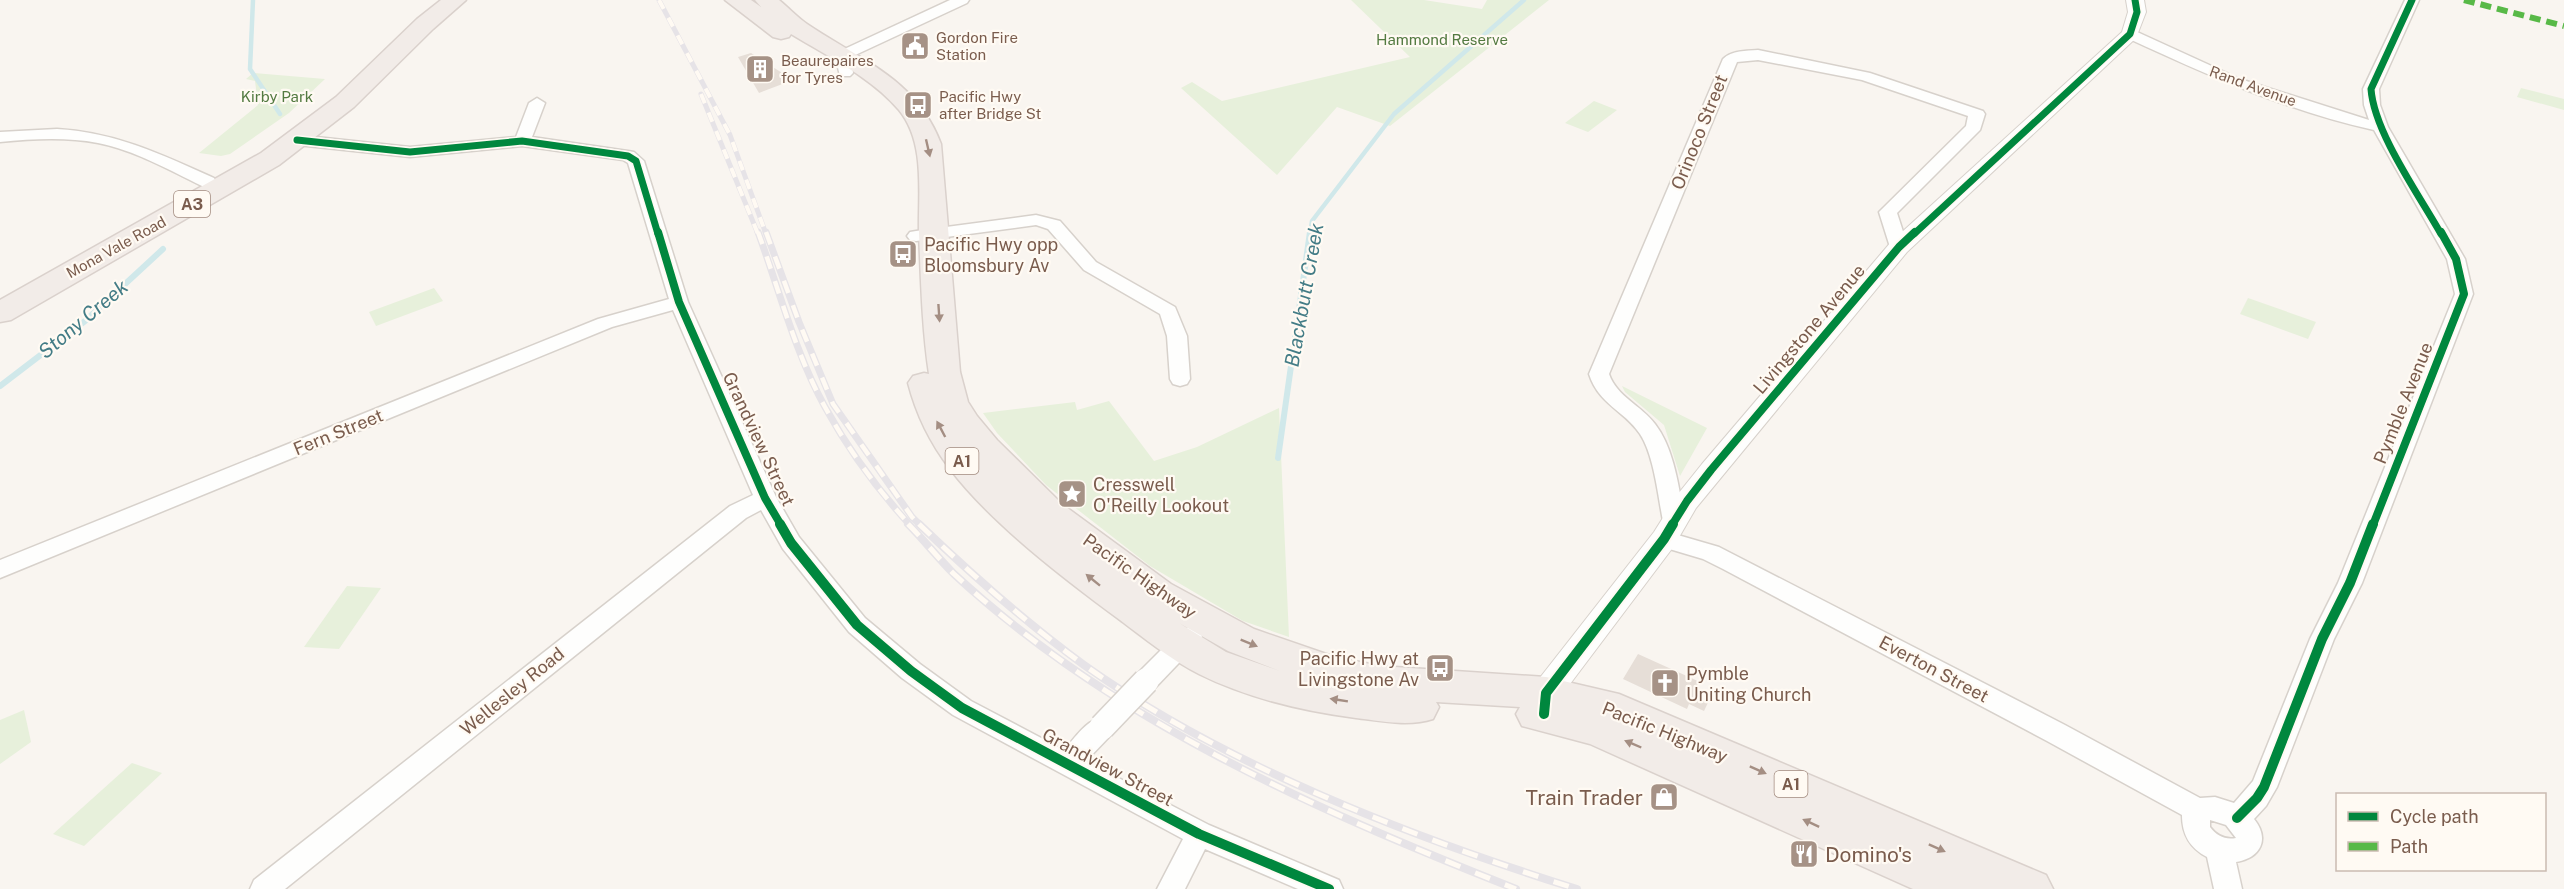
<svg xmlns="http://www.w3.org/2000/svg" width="2564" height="889" viewBox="0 0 2564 889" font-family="'Public Sans',sans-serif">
	<rect width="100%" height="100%" fill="#f9f5f0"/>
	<g fill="#e7f0db">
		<polygon points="1351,0 1424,0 1482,9 1487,0 1549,0 1390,126 1337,107 1277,175 1181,88 1192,82 1222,101 1410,57"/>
		<polygon points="253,73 325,79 289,113 230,154 221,156 199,153 258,105 255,81 246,79"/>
		<polygon points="2521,88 2564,99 2564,110 2517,97"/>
		<polygon points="1594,101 1617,110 1588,132 1565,123"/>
		<polygon points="434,288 443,301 376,326 369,312"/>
		<polygon points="2248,298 2316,322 2308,339 2240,314"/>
		<polygon points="1622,386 1707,428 1680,476 1664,425 1625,392"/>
		<polygon points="1109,401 1154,461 1197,447 1279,408 1289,637 1243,621 1150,566 1046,485 997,433 983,413 1075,402 1077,410"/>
		<polygon points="347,586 381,588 339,649 304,647"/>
		<polygon points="24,710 31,742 0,764 0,720"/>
		<polygon points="132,763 162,773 84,846 53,834"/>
	</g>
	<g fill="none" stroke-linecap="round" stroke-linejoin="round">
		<g stroke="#d0e8ea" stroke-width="4.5">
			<polyline points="253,0 250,69 280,114"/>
			<polyline points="1310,234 1312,221 1394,114 1524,0"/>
		</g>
		<g stroke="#d0e8ea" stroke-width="6">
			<polyline points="0,386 85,321 163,249"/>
			<polyline points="1278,458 1310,232"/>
		</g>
	</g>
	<g fill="#e6ded7">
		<polygon points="751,53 793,80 759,93 738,57"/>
		<polygon points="1638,654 1700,682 1697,688 1712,694 1704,711 1689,704 1687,709 1623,679"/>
	</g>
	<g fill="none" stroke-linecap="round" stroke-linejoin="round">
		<g stroke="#d7d1cb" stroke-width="3">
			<g id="minor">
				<polygon points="950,0 969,0 967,3 851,57 853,73 850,76 840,76 835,55 838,52"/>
				<path d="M2405 0H2419L2379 89 2380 105 2388 127 2465 259 2473 294 2362 583 2334 639 2277 787 2266 806 2254 819C2270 839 2261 858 2236 862L2242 889H2214L2207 857C2190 848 2182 835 2182 815L2047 741 1723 569 1703 559 1656 545 1653 539 1656 533 1664 531 1719 547 2065 725 2200 798 2215 797 2234 803 2253 781 2310 639 2338 583 2455 294 2447 259 2374 130C2287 111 2205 74 2125 37L2123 34 2130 30 2135 31 2240 79 2369 120 2364 105 2363 89ZM2210 820 2226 825 2236 838C2225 840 2217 836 2210 827Z"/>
				<path d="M1758 50 1870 73 1983 111 1985 114 1980 130 1897 213 1908 247 1905 251H1893L1890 247 1879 212 1966 126 1968 116 1862 80 1758 60 1737 62 1609 374C1617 397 1641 405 1655 424 1675 450 1679 490 1685 521L1682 527 1674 529 1666 527 1663 521C1658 496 1654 455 1640 434 1624 410 1599 405 1589 374L1723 59C1732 50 1746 51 1758 50Z"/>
				<path d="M537 98 545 103 532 137 628 151 634 152 644 161 688 302 776 497 799 537 865 618 920 664 971 701 1064 750C1077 736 1091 712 1111 719L1115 727 1111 735 1086 761 1209 825 1339 880 1343 889H1298L1205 849 1185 889H1157L1183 839 953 715 902 678 849 632 783 549 761 510 746 518 285 889H250L254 880 730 506 753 495 673 310 612 327 0 578V560L598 319 669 299 628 163 623 160 522 146 410 157 297 145 289 140 297 135 410 147 516 137 529 103Z"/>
				<path d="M57 129C115 132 163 155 214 178L216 182 214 186H202C169 170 134 150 98 143 66 137 33 139 0 142V132Z"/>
				<polygon points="1036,215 1060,221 1096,262 1175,307 1187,336 1190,379 1187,384 1180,386 1173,384 1170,379 1167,336 1160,314 1084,270 1048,229 1036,225 916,241 910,240 907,236 910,232 916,231"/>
				<polygon points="1190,627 1198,629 1202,636 1198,643 1155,688 1146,691 1137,688 1134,681 1137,674 1182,629"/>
			</g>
		</g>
		<g stroke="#d7d1cb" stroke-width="2">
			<path id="tertiary" d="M2126 0H2144L2146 12 2136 38 1907 252 1696 508 1674 546 1561 696 1559 709 1555 718 1544 722 1533 718C1527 706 1529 696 1535 684L1654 532 1678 494 1702 464 1891 242 2122 32 2128 12Z"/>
		</g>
		<g stroke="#dad1cc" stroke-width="3">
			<g id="trunk">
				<polygon points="441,0 466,0 433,29 354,107 279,165 11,320 0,322 0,300 261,153 336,97 417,19"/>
				<path d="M725 0H751L761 7 755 0H779C789 8 797 17 807 24 860 60 917 79 941 144L960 372 968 402 977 416 997 440 1062 504 1171 584 1254 629 1335 657 1380 666 1546 677 1619 694 2046 875 2053 889H1913L1590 744 1522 726 1516 714 1520 707 1436 702 1439 707 1433 719C1409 727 1381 721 1356 718 1303 711 1247 698 1199 674 1170 659 1145 639 1120 620 1064 579 991 523 950 469 930 443 916 414 908 383L913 376 924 373 929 374C922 328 921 279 919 233 918 193 926 143 899 110 871 77 827 56 791 34L789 37 781 39 773 37ZM1179 623 1228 651 1280 671 1226 652Z"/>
			</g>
		</g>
		<use href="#minor" fill="#fefefd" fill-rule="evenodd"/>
		<use href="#tertiary" fill="#fefefd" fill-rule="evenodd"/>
		<use href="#trunk" fill="#f2ece8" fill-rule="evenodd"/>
		<g stroke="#e6e3e7" stroke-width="5">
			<g id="rail-far2">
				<polyline points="659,0 730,135 766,234"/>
				<polyline points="701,94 758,234"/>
			</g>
		</g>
		<g stroke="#e6e3e7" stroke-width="7">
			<g id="rail-far1">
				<path d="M758 232C779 289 795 353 825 407 848 449 877 489 910 525"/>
				<polyline points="766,232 799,322 833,404 912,517 920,525"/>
			</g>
		</g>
		<g stroke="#e6e3e7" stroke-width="8">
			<g id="rail">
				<path d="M908 524C924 540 938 558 954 574 1114 722 1316 810 1516 889"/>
				<path d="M919 524C971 574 1025 622 1084 665 1226 766 1411 837 1577 889"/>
			</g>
		</g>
		<use href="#rail-far2" stroke="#fffaf3" stroke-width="4" stroke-dasharray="10" stroke-linecap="butt"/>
		<use href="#rail-far1" stroke="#fffaf3" stroke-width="4.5" stroke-dasharray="13" stroke-linecap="butt"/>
		<use href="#rail" stroke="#fffaf3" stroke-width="5" stroke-dasharray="16" stroke-linecap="butt"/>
		<g stroke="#d7d1cb" stroke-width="28" stroke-linecap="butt">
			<polyline id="minor-bridge" points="1102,727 1146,681"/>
		</g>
		<use href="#minor-bridge" stroke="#fefefd" stroke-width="25"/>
		<polyline stroke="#58b947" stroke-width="6" stroke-dasharray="11 6" stroke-linecap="butt" points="2464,0 2564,26"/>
		<g stroke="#fffaf3" stroke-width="10">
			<g id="cycleway-far2">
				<path d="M2412 0 2371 89C2374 132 2419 195 2441 234"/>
				<polyline points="297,140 410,152 522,141 628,156 636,161 658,234"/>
				<polyline points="1914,234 2130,34 2137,12 2135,0"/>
			</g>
		</g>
		<g stroke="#fffaf3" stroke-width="12">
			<g id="cycleway-far1">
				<polyline points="658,232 679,302 765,498 781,525"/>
				<polyline points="1672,525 1687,501 1711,470 1899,247 1915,232"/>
				<polyline points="2373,525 2464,294 2456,259 2441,232"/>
			</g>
		</g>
		<g stroke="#fffaf3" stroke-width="14">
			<g id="cycleway">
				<polyline points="780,524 791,543 857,625 911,671 962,708 1199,834 1329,889"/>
				<polyline points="1544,714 1546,693 1664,539 1673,524"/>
				<polyline points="2237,818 2257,798 2264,787 2322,639 2350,583 2373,524"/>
			</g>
		</g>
		<use href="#cycleway-far2" stroke="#00873e" stroke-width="7"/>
		<use href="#cycleway-far1" stroke="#00873e" stroke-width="8"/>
		<use href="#cycleway" stroke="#00873e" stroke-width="10"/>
	</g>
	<defs><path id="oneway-solid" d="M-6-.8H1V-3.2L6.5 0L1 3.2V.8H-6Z" transform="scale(1.5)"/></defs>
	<g fill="#a48e83">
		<use href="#oneway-solid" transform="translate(928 148) rotate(77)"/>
		<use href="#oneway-solid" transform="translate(939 313) rotate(86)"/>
		<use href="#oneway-solid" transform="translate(941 429) rotate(-118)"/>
		<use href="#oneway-solid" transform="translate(1093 580) rotate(-141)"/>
		<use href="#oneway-solid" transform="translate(1249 643) rotate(22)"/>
		<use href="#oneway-solid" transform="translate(1339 700) rotate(-171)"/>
		<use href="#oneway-solid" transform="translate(1633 744) rotate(-157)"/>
		<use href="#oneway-solid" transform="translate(1758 770) rotate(24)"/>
		<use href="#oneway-solid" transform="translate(1811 823) rotate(-155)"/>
		<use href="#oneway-solid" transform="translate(1937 848) rotate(24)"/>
	</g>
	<defs>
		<g id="civic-square" transform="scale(1.5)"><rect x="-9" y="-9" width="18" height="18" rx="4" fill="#a69286" stroke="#fffaf3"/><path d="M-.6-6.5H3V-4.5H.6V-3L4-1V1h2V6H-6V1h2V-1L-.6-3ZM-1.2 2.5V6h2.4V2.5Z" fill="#fff"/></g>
		<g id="building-square" transform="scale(1.5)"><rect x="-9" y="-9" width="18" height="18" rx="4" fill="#a69286" stroke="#fffaf3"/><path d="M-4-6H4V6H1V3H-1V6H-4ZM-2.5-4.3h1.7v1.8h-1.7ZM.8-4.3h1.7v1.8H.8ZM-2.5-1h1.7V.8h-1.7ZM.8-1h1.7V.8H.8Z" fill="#fff"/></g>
		<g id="bus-square" transform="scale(1.5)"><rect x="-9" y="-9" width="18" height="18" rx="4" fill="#a69286" stroke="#fffaf3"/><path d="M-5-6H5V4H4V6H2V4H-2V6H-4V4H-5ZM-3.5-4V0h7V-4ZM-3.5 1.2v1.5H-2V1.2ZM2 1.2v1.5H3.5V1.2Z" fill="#fff"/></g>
		<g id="sight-square" transform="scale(1.5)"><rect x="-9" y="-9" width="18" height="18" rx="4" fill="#a69286" stroke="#fffaf3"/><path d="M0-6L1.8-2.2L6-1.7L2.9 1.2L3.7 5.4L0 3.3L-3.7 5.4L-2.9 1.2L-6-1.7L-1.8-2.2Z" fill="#fff"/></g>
		<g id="church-square" transform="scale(1.5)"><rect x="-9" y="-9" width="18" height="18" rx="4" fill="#a69286" stroke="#fffaf3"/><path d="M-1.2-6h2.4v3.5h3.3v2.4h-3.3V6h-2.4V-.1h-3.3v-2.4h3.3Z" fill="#fff"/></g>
		<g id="shop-square" transform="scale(1.5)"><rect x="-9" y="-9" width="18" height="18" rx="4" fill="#a69286" stroke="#fffaf3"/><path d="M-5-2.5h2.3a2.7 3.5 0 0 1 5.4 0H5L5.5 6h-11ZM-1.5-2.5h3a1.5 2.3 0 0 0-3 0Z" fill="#fff"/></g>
		<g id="restaurant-square" transform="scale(1.5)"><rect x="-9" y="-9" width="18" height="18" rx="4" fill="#a69286" stroke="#fffaf3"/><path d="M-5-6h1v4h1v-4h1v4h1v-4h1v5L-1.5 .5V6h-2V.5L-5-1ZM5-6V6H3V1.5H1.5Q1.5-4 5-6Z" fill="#fff"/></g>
	</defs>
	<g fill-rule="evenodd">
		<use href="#civic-square" x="915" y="46"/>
		<use href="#building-square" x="760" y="69"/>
		<use href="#bus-square" x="918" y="105"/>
		<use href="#bus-square" x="903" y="254"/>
		<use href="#sight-square" x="1072" y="494"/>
		<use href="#bus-square" x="1440" y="668"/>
		<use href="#church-square" x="1665" y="683"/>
		<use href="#shop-square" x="1664" y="797"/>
		<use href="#restaurant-square" x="1804" y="854"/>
	</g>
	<g text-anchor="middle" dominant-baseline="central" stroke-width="4.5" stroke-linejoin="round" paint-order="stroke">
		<g font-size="15" fill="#7a5c4d" stroke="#fffaf3" text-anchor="start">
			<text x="936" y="37">Gordon Fire<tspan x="936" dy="17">Station</tspan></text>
			<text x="781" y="60">Beaurepaires<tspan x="781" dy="17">for Tyres</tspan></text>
			<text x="939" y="96">Pacific Hwy<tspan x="939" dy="17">after Bridge St</tspan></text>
		</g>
		<g font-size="15" fill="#537a41" stroke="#fffaf3">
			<text x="1442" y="39">Hammond Reserve</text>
			<text x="277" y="96">Kirby Park</text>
		</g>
		<g font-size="15" fill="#7a5c4d" stroke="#fffaf3">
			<text transform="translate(2253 86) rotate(20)">Rand Avenue</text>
			<text transform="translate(116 247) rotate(-29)">Mona Vale Road</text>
		</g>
		<g fill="#fffaf3" stroke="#a28b7f" stroke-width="1.5">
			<rect x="174" y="191" width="36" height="26" rx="4.5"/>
			<rect x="945.5" y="448" width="33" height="26" rx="4.5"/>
			<rect x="1774.5" y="771" width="33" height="26" rx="4.5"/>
		</g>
		<g font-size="16" font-weight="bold" fill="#7a5c4d">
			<text x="192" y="204">A3</text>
			<text x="962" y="461">A1</text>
			<text x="1791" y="784">A1</text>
		</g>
		<g font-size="18" fill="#7a5c4d" stroke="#fffaf3">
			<text transform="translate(1699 132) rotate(-68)">Orinoco Street</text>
			<text transform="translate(1809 329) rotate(-50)">Livingstone Avenue</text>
			<text transform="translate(2403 403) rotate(-68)">Pymble Avenue</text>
			<text transform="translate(338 432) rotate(-22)">Fern Street</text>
			<text transform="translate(759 439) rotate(65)">Grandview Street</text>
			<text transform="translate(1140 576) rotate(35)">Pacific Highway</text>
			<text transform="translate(1934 669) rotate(28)">Everton Street</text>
			<text transform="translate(512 691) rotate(-39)">Wellesley Road</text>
			<text transform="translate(1665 732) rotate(22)">Pacific Highway</text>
			<text transform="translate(1108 767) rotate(28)">Grandview Street</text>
		</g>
		<g font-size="18" fill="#7a5c4d" stroke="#fffaf3" text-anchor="start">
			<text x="924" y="244">Pacific Hwy opp<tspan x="924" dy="21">Bloomsbury Av</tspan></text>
			<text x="1093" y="484">Cresswell<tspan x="1093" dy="21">O'Reilly Lookout</tspan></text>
			<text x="1419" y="658" text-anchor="end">Pacific Hwy at<tspan x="1419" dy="21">Livingstone Av</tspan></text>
			<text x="1686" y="673">Pymble<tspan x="1686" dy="21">Uniting Church</tspan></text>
		</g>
		<g font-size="20" font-style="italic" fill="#437c86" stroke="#fffaf3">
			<text transform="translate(1304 295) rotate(-80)">Blackbutt Creek</text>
			<text transform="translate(83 319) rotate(-40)">Stony Creek</text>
		</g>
		<g font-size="21" fill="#7a5c4d" stroke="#fffaf3" text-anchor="end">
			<text x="1643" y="797">Train Trader</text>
			<text x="1825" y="854" text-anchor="start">Domino's</text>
		</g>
	</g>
	<rect x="2336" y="793" width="210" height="78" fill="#fffaf3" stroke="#cabbb1" stroke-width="1.5"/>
	<rect x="2348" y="812" width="30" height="9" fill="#00873e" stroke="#cabbb1" stroke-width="1.5"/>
	<text x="2390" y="823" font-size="18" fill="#7a5c4d">Cycle path</text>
	<rect x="2348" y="842" width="30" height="9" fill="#58b947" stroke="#cabbb1" stroke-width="1.5"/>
	<text x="2390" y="853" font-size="18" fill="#7a5c4d">Path</text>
</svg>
